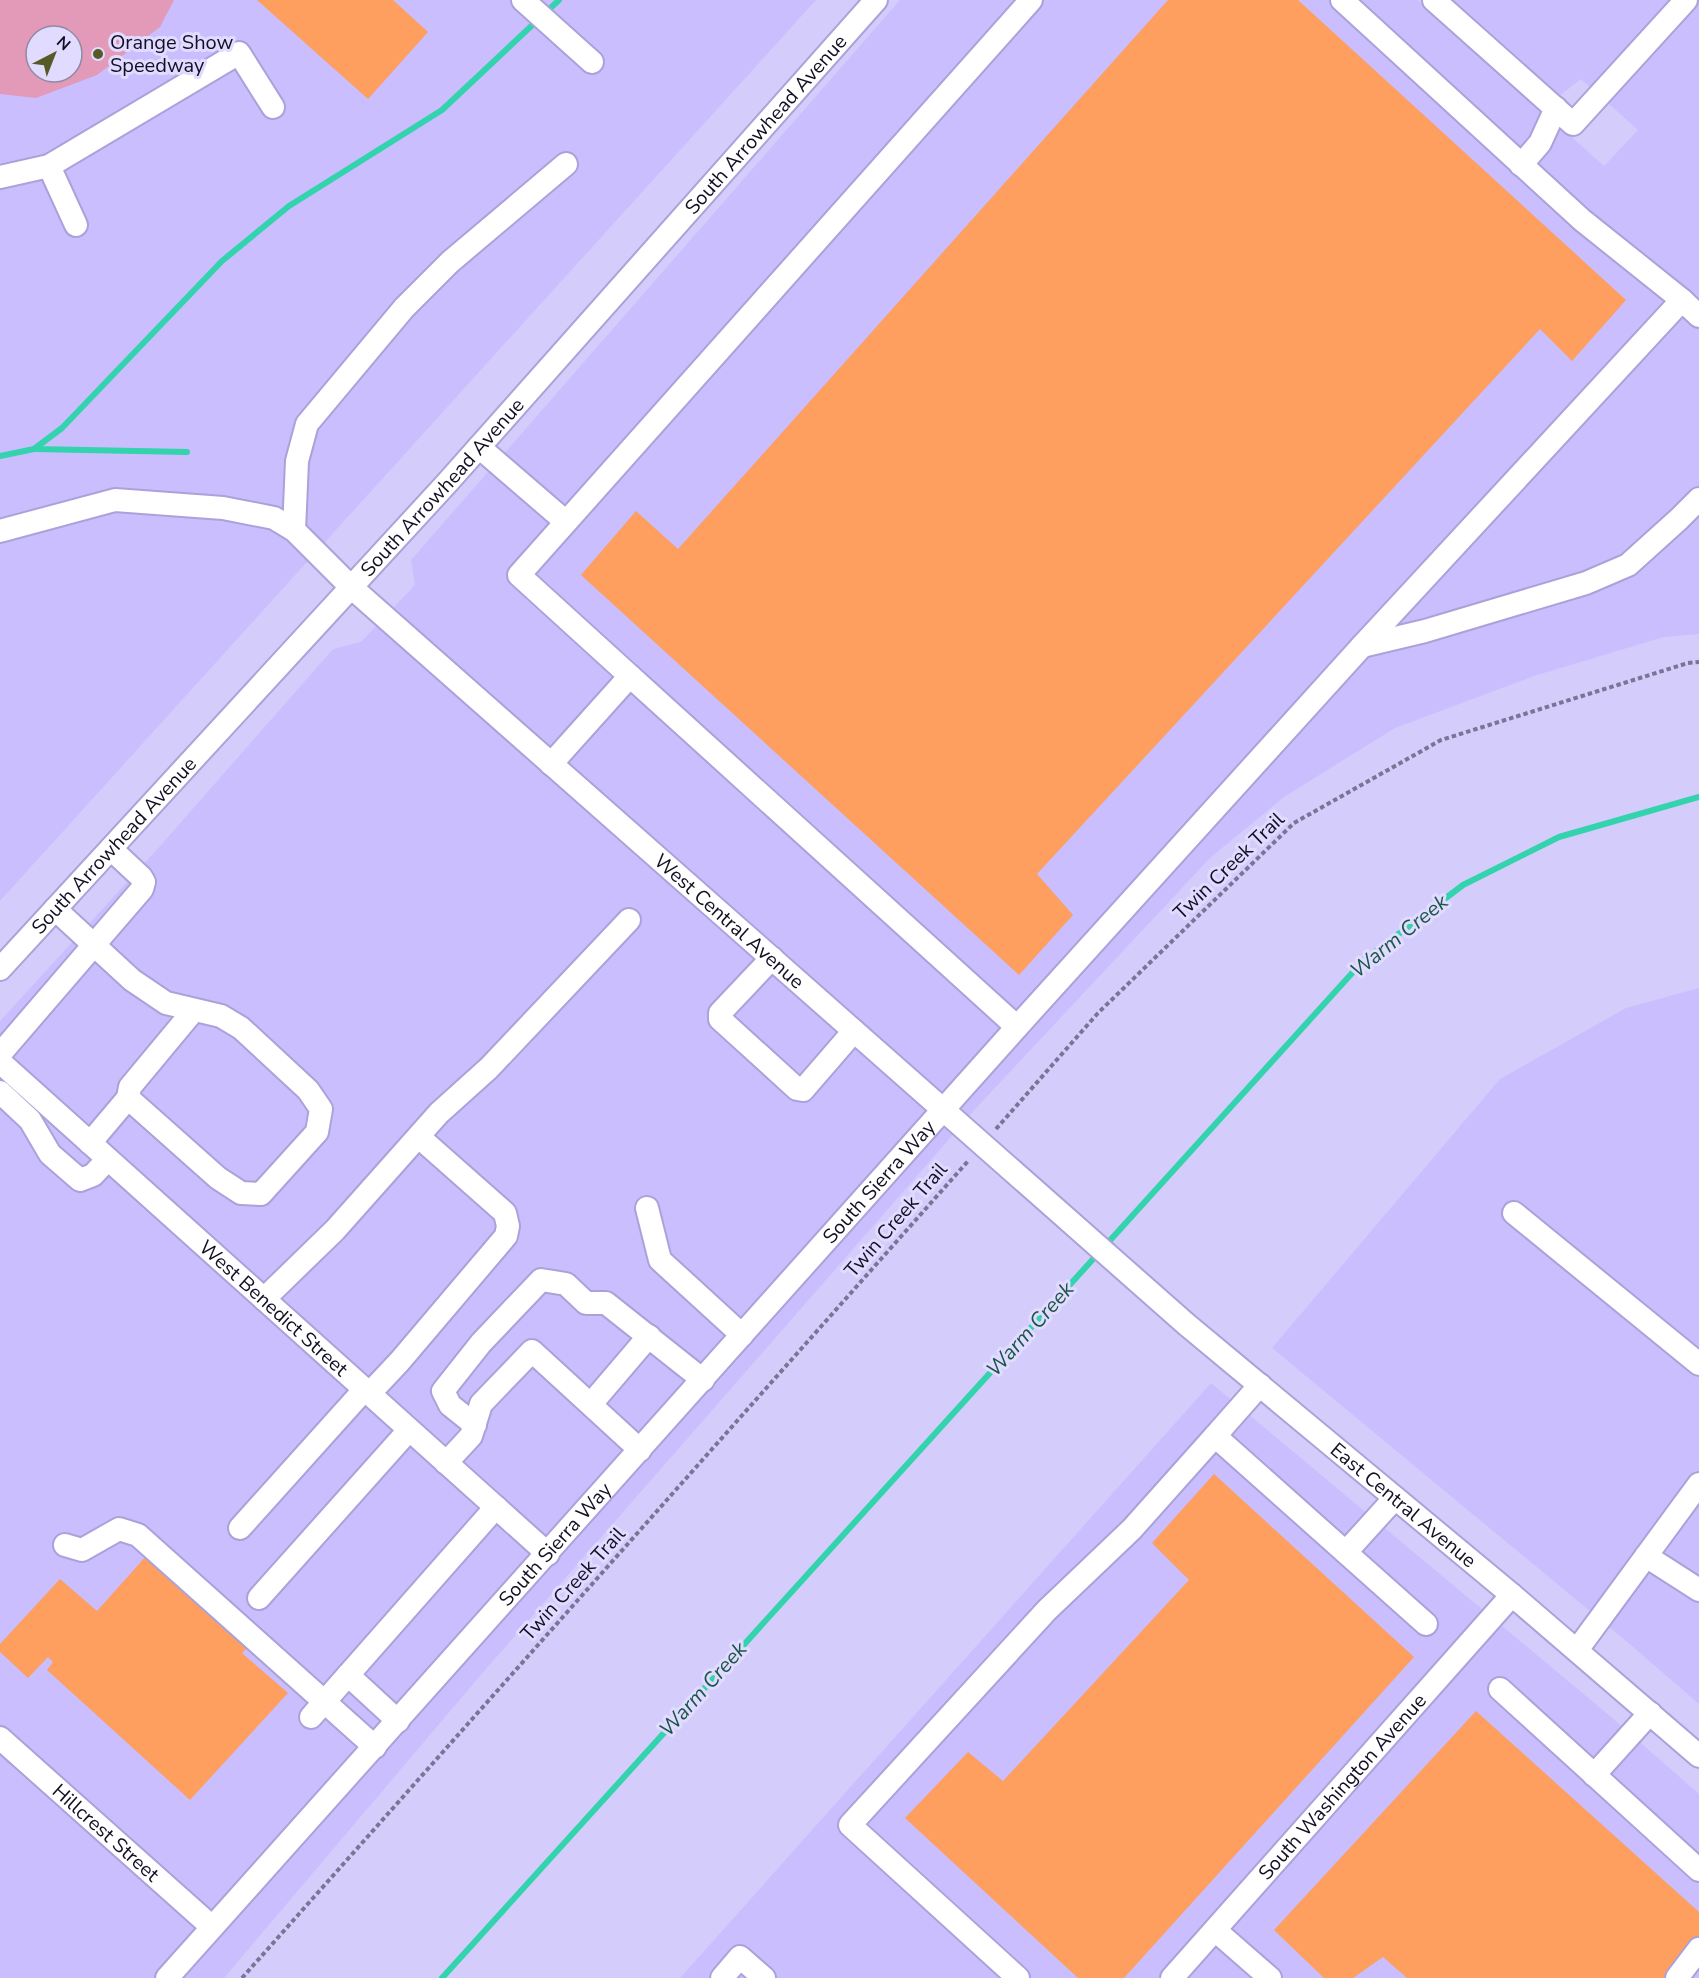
<svg xmlns="http://www.w3.org/2000/svg" width="1699" height="1978" viewBox="0 0 1699 1978" font-family="'Nunito Sans',sans-serif">
	<rect width="100%" height="100%" fill="#d4cdfb"/>
	<g fill="#cabeff" fill-rule="evenodd">
		<path d="M0 0H816L0 901ZM36 36H72V72H36Z"/>
		<polygon points="900,0 1418,0 1604,166 1638,130 1581,79 1558,97 1453,0 1699,0 1699,634 1664,637 1534,676 1395,728 1284,797 1210,858 978,1106 479,1677 224,1978 0,1978 0,1021 161,845 333,649 361,642 415,585 411,560"/>
		<polygon points="1699,988 1699,1704 1632,1646 1272,1348 1500,1079 1626,1008"/>
		<polygon points="1211,1383 1611,1717 1699,1794 1699,1978 680,1978"/>
	</g>
	<path fill="#e29ab8" fill-rule="evenodd" d="M0 0H174L160 27 97 75 36 98 0 94ZM36 36H72V72H36Z"/>
	<g fill="none" stroke-linecap="round" stroke-linejoin="round">
		<g stroke="#33d3ae" stroke-width="6">
			<polyline points="34,449 187,452"/>
			<polyline points="0,456 34,449 62,428 222,261 289,206 442,110 559,0"/>
			<polyline points="442,1978 1363,961 1463,885 1559,837 1699,797"/>
		</g>
	</g>
	<g fill="#fe9e5f">
		<polygon points="257,0 393,0 428,32 368,99"/>
		<polygon points="1168,0 1298,0 1626,300 1572,361 1540,329 1037,874 1073,915 1019,975 581,575 636,511 678,549"/>
		<polygon points="1214,1474 1414,1657 1124,1978 1078,1978 905,1818 968,1752 1003,1781 1189,1580 1152,1543"/>
		<polygon points="147,1555 249,1646 242,1653 288,1693 190,1800 47,1670 53,1662 48,1657 28,1678 0,1652 0,1644 60,1579 97,1611"/>
		<polygon points="1476,1711 1699,1912 1699,1937 1668,1978 1407,1978 1383,1957 1353,1978 1324,1978 1274,1930"/>
	</g>
	<g fill="none" stroke-linecap="round" stroke-linejoin="round">
		<g stroke="#aba2d9" stroke-width="26">
			<g id="minor">
				<polyline points="523,0 592,62"/>
				<polyline points="1434,0 1573,124 1686,0"/>
				<polyline points="1521,165 1540,143 1556,108"/>
				<polyline points="49,166 76,225"/>
				<polyline points="0,177 49,166 239,53 273,107"/>
				<polyline points="1682,300 1699,316"/>
				<polyline points="479,447 566,522"/>
				<polyline points="294,530 297,461 307,424 404,308 450,262 566,164"/>
				<path id="s1" d="M0 531 115 500 223 508 274 518 294 530 351 587 1186 1324 1512 1595 1699 1756"/>
				<polyline points="1362,646 1425,631 1586,583 1628,565 1679,519 1699,499"/>
				<polyline points="551,764 630,676 519,575 1031,0"/>
				<polyline points="55,909 132,980 166,1003 221,1016 241,1028 308,1090 321,1109 317,1132 261,1194 241,1193 218,1178 128,1098 130,1087 194,1010"/>
				<polyline points="772,958 720,1013 720,1019 797,1089 803,1090 854,1031"/>
				<path id="s2" d="M0 969 447 483 876 0"/>
				<polyline points="1017,1027 1362,646 1682,300 1582,220 1342,0"/>
				<polyline points="0,1054 142,889 144,882 141,877 111,849"/>
				<path id="s3" d="M0 1062 548 1554"/>
				<polyline points="0,1092 30,1120 50,1154 80,1180 93,1175 108,1159"/>
				<polyline points="90,1143 128,1098"/>
				<polyline points="647,1208 660,1260 742,1335"/>
				<polyline points="1514,1213 1699,1364"/>
				<polyline points="264,1299 335,1230 439,1113 489,1068 629,920"/>
				<polyline points="369,1394 400,1361 506,1236 508,1226 505,1213 419,1137"/>
				<polyline points="591,1404 649,1336"/>
				<polyline points="475,1425 450,1405 443,1391 481,1343 541,1280 566,1284 586,1303 606,1303 703,1380"/>
				<polyline points="1215,1436 1260,1385"/>
				<polyline points="446,1463 471,1436 481,1404 532,1351 640,1450"/>
				<polyline points="240,1528 364,1390"/>
				<polyline points="65,1545 82,1550 119,1529 138,1535 375,1747"/>
				<polyline points="1346,1552 1395,1498"/>
				<polyline points="1646,1556 1699,1590"/>
				<polyline points="259,1598 409,1430"/>
				<polyline points="1577,1650 1699,1484"/>
				<polyline points="348,1675 398,1721"/>
				<polyline points="1500,1689 1699,1870"/>
				<polyline points="311,1717 496,1507"/>
				<path id="s4" d="M0 1738 212 1927"/>
				<polyline points="1594,1775 1650,1713"/>
				<polyline points="1215,1930 1270,1978"/>
				<path id="s5" d="M167 1978 1017 1027 630 676"/>
				<polyline points="722,1978 740,1957 764,1978"/>
				<polyline points="1018,1978 850,1825 1047,1610 1132,1529 1215,1436 1426,1624"/>
				<path id="s6" d="M1172 1978 1512 1595"/>
				<polyline points="1677,1978 1699,1949"/>
			</g>
		</g>
		<g stroke="#7a7496" stroke-width="4" stroke-dasharray="4.5 3" stroke-linecap="butt">
			<polyline points="996,1129 1098,1013 1294,823 1441,740 1688,663 1699,662"/>
			<polyline points="242,1978 969,1160"/>
		</g>
		<use href="#minor" stroke="#fff" stroke-width="22"/>
	</g>
	<circle fill="#565a27" stroke="#e1dbff" stroke-width="2" cx="98" cy="54" r="6"/>
	<g text-anchor="middle" dominant-baseline="central" stroke-width="6" stroke-linejoin="round" paint-order="stroke">
		<g font-size="20" fill="#130f23" stroke="#e1dbff" text-anchor="start">
			<text x="110" y="42">Orange Show<tspan x="110" dy="23">Speedway</tspan></text>
		</g>
		<g font-size="20" fill="#130f23" stroke="#e1dbff">
			<text stroke="none"><textPath href="#s2" startOffset="1140">South Arrowhead Avenue</textPath></text>
			<text stroke="none"><textPath href="#s2" startOffset="654">South Arrowhead Avenue</textPath></text>
			<text stroke="none"><textPath href="#s2" startOffset="168">South Arrowhead Avenue</textPath></text>
			<text transform="translate(1229 866) rotate(-44)">Twin Creek Trail</text>
			<text stroke="none"><textPath href="#s1" startOffset="888">West Central Avenue</textPath></text>
			<text stroke="none"><textPath href="#s5" startOffset="1068">South Sierra Way</textPath></text>
			<text transform="translate(896 1220) rotate(-49)">Twin Creek Trail</text>
			<text stroke="none"><textPath href="#s3" startOffset="368">West Benedict Street</textPath></text>
			<text stroke="none"><textPath href="#s1" startOffset="1780">East Central Avenue</textPath></text>
			<text stroke="none"><textPath href="#s5" startOffset="582">South Sierra Way</textPath></text>
			<text transform="translate(573 1584) rotate(-48)">Twin Creek Trail</text>
			<text stroke="none"><textPath href="#s6" startOffset="256">South Washington Avenue</textPath></text>
			<text stroke="none"><textPath href="#s4" startOffset="142">Hillcrest Street</textPath></text>
		</g>
		<g font-size="21" font-style="italic" fill="#195647" stroke="#e1dbff">
			<text transform="translate(1399 936) rotate(-39)">Warm Creek</text>
			<text transform="translate(1030 1329) rotate(-48)">Warm Creek</text>
			<text transform="translate(703 1689) rotate(-48)">Warm Creek</text>
		</g>
	</g>
	<g transform="translate(54 54) rotate(42)"><circle r="28" fill="#e1dbff" stroke="#8f89a7" stroke-width="1.5"/>
	<path d="M0-4.5L10 22L0 15L-10 22Z" fill="#565a27"/>
	<text y="-9" font-size="16" font-weight="bold" text-anchor="middle" fill="#130f23">N</text>
	</g>
</svg>
